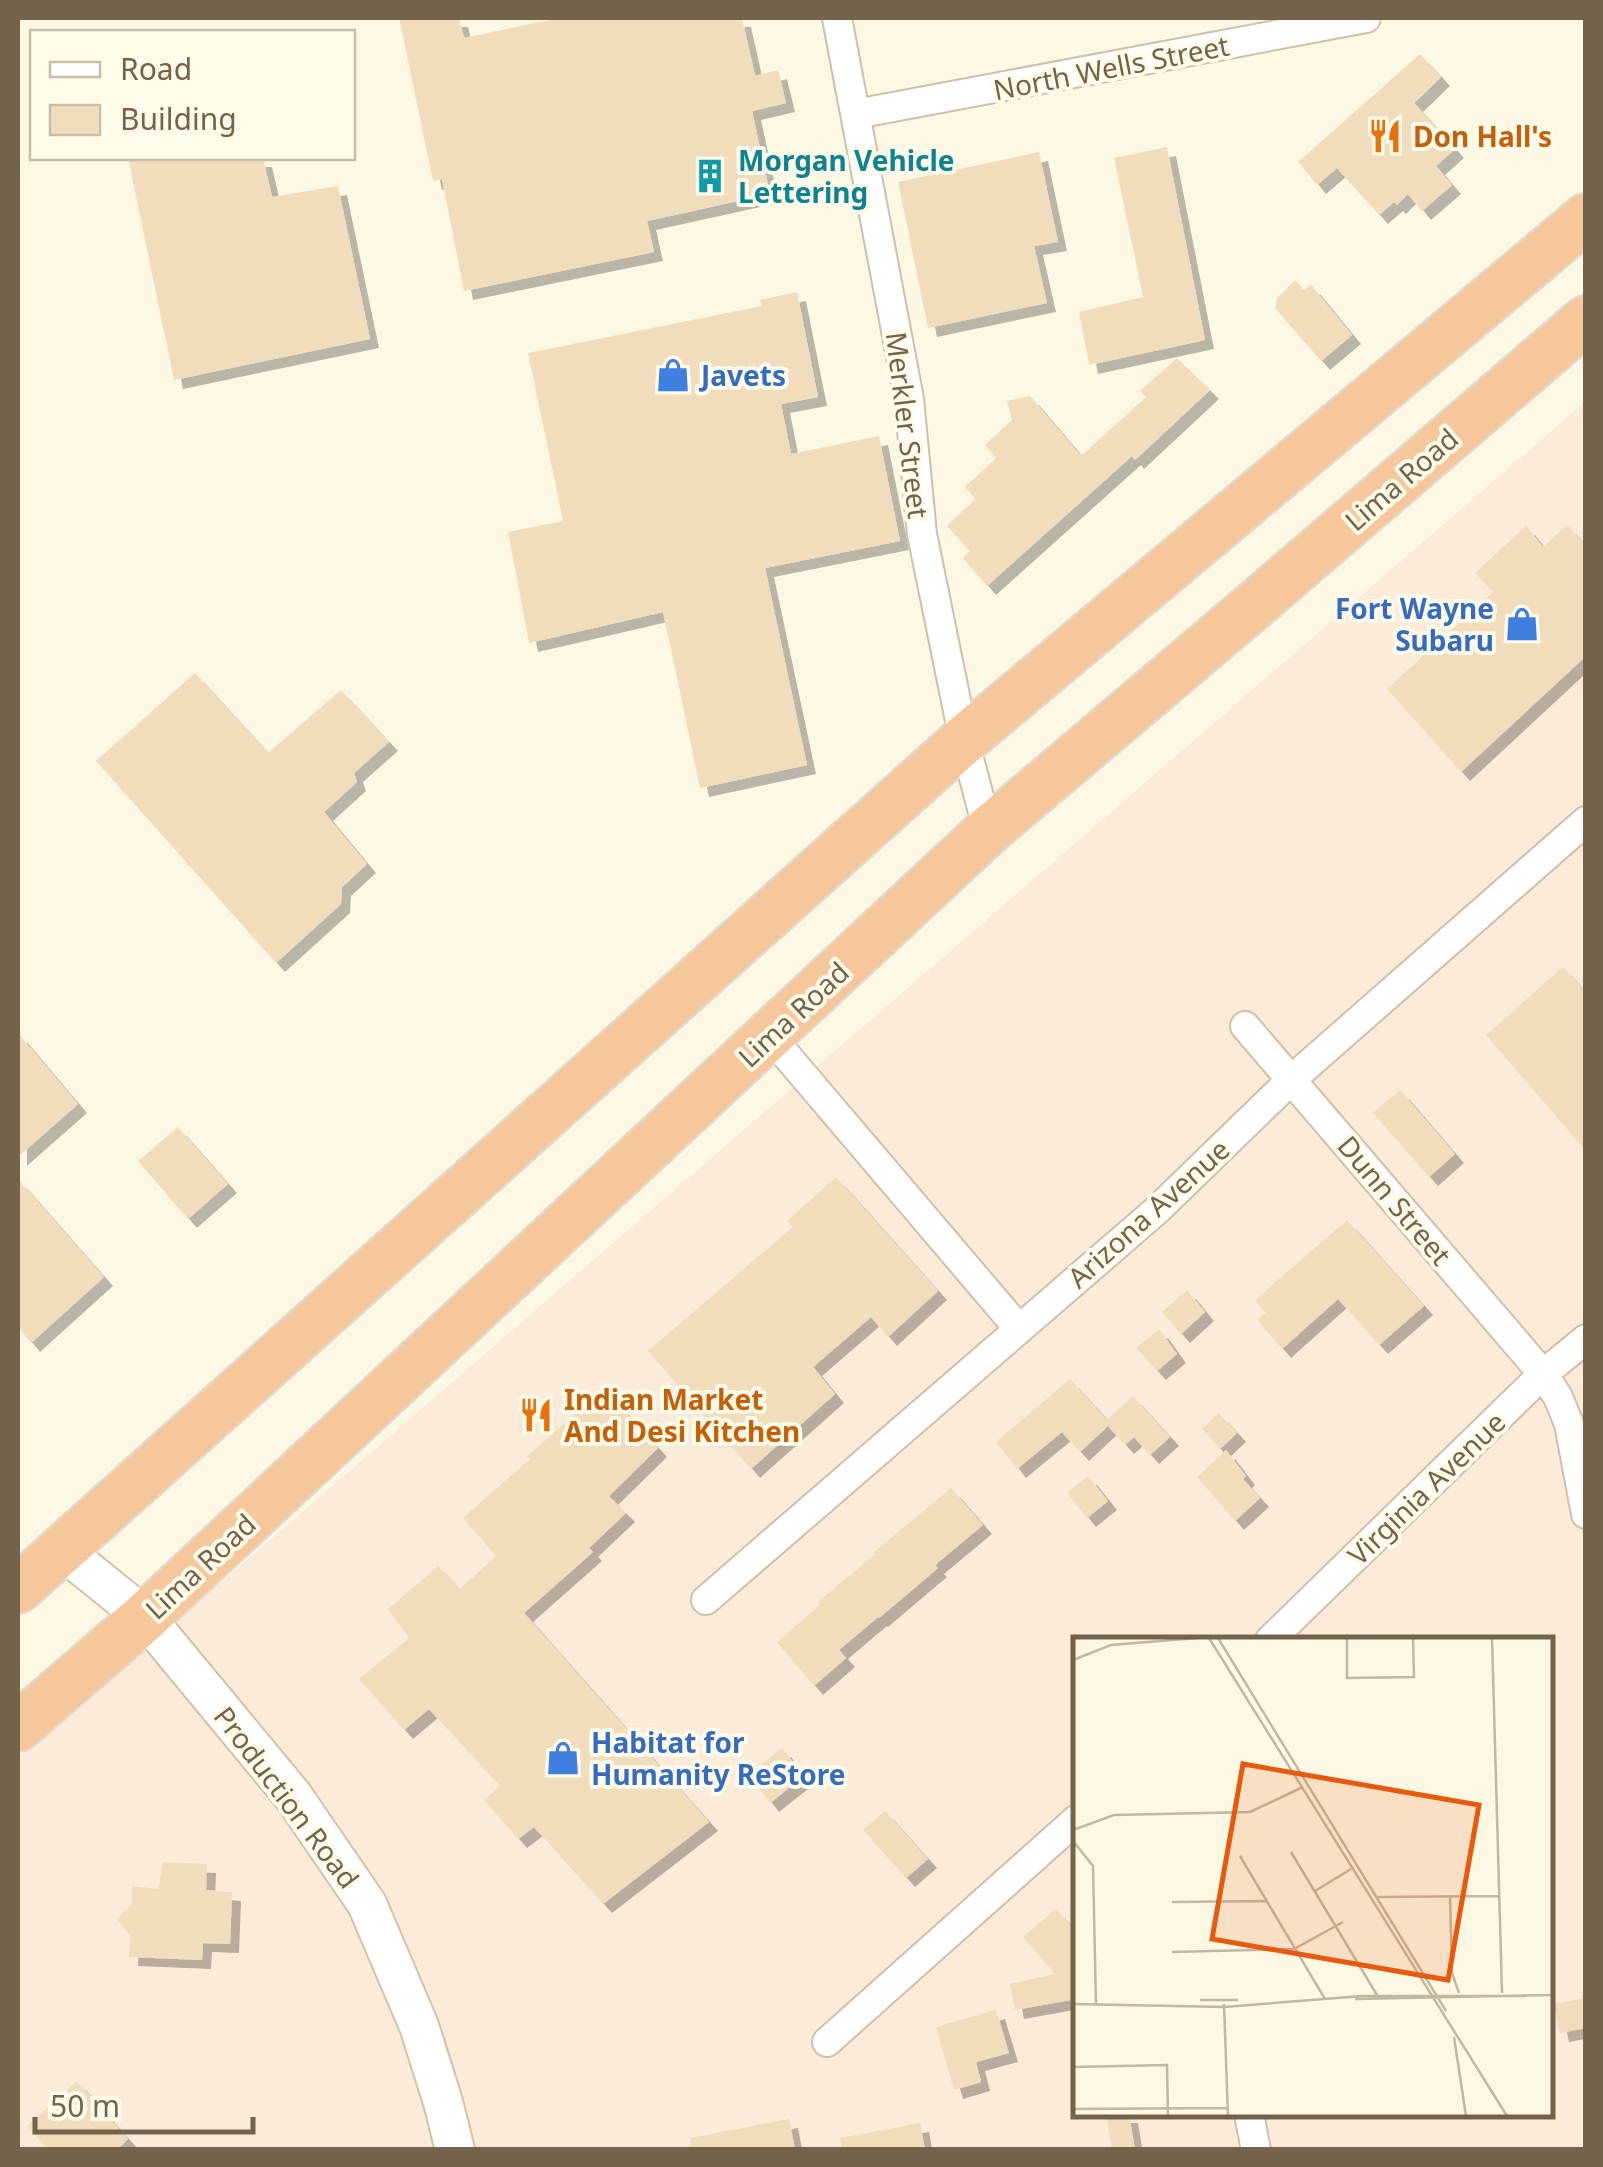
<svg xmlns="http://www.w3.org/2000/svg" width="1603" height="2167" viewBox="0 0 1603 2167" font-family="'Noto Sans',sans-serif">
	<defs>
		<filter id="shadow"><feDropShadow dx="9" dy="9" stdDeviation="0" flood-color="#0004"/></filter>
	</defs>
	<rect width="100%" height="100%" fill="#fcf8e4"/>
	<path fill="#fcebd8" fill-rule="evenodd" d="M1585 402V2149H18V1758ZM1076 1640H1550V2114H1076Z"/>
	<g fill="#f1ddbc" filter="url(#shadow)">
		<polygon points="399,18 459,18 464,38 558,18 742,18 755,76 778,70 786,103 752,111 770,194 647,221 654,252 464,291 442,179 433,181"/>
		<polygon points="1420,54 1441,77 1414,103 1455,149 1436,166 1452,185 1422,211 1408,194 1397,205 1394,202 1379,215 1337,168 1317,185 1298,162"/>
		<polygon points="1167,147 1205,340 1089,365 1079,312 1143,297 1114,158"/>
		<polygon points="1039,152 1058,242 1034,246 1047,303 928,328 898,182"/>
		<polygon points="128,158 263,158 272,197 338,186 370,339 174,380"/>
		<polygon points="1295,280 1304,290 1311,285 1352,335 1321,361 1275,308 1277,298"/>
		<polygon points="797,292 818,397 781,404 791,454 879,436 900,541 765,568 807,765 700,788 663,612 529,643 508,532 563,521 528,353 762,306 760,300"/>
		<polygon points="1177,358 1210,390 1135,460 1132,456 987,586 963,558 970,551 947,526 975,499 965,487 996,458 985,445 1012,420 1007,401 1030,396 1081,456 1146,397 1140,391"/>
		<polygon points="1567,525 1586,546 1586,656 1461,772 1387,689 1493,592 1475,573 1526,526 1543,547"/>
		<polygon points="195,673 268,753 341,690 389,742 354,773 357,782 324,812 367,864 342,887 341,904 276,963 96,761"/>
		<polygon points="1563,967 1586,992 1586,1151 1486,1035"/>
		<polygon points="18,1033 78,1104 18,1157"/>
		<polygon points="1400,1090 1455,1154 1429,1177 1373,1113"/>
		<polygon points="178,1127 228,1184 188,1219 138,1161"/>
		<polygon points="836,1177 938,1291 888,1337 871,1317 813,1367 835,1394 751,1469 648,1351 793,1227 787,1221"/>
		<polygon points="18,1179 104,1277 31,1343 18,1327"/>
		<polygon points="1347,1220 1424,1306 1379,1345 1338,1299 1282,1349 1257,1320 1266,1313 1255,1300"/>
		<polygon points="1187,1290 1205,1312 1181,1334 1162,1312"/>
		<polygon points="1159,1329 1177,1354 1157,1371 1136,1348"/>
		<polygon points="1070,1379 1107,1420 1133,1396 1170,1437 1150,1455 1134,1437 1125,1445 1108,1426 1080,1452 1062,1432 1017,1469 996,1442"/>
		<polygon points="605,1389 658,1448 609,1496 626,1513 589,1548 593,1552 524,1613 709,1822 603,1904 534,1827 518,1839 484,1800 500,1786 429,1709 404,1730 359,1679 409,1638 388,1609 438,1566 460,1589 496,1556 463,1518 530,1459 527,1456"/>
		<polygon points="1219,1413 1237,1433 1220,1449 1202,1429"/>
		<polygon points="1226,1450 1246,1476 1243,1479 1260,1498 1235,1521 1197,1477"/>
		<polygon points="1088,1476 1108,1501 1087,1518 1067,1493"/>
		<polygon points="951,1488 983,1525 935,1565 938,1568 879,1618 878,1617 839,1650 846,1658 814,1686 777,1642 820,1605 818,1602 875,1554 874,1552"/>
		<polygon points="782,1748 804,1776 770,1803 748,1775"/>
		<polygon points="885,1811 928,1859 906,1878 863,1830"/>
		<polygon points="162,1862 207,1864 206,1890 232,1892 230,1944 203,1943 202,1960 129,1957 130,1936 117,1919 132,1904 132,1886 159,1889"/>
		<polygon points="1056,1909 1076,1931 1076,1999 1015,2010 1010,1984 1055,1974 1023,1937"/>
		<polygon points="1586,1998 1586,2028 1560,2033 1554,2004"/>
		<polygon points="996,2010 1009,2053 976,2062 981,2082 954,2090 936,2027"/>
		<polygon points="77,2081 128,2139 117,2150 48,2150 27,2126"/>
		<polygon points="1106,2114 1129,2114 1135,2150 1112,2150"/>
		<polygon points="789,2119 795,2150 691,2150 690,2138"/>
		<polygon points="920,2123 925,2150 842,2150 840,2138"/>
	</g>
	<g fill="none" stroke-linecap="round" stroke-linejoin="round">
		<g stroke="#cdc1aa" stroke-width="32">
			<g id="street">
				<polyline points="837,18 909,399 922,534 964,740 988,831"/>
				<polyline points="856,114 1366,18"/>
				<polyline points="1245,1026 1543,1374 1558,1397 1569,1424 1586,1514"/>
				<polyline points="770,1036 1019,1329"/>
				<polyline points="706,1600 1157,1210 1292,1079 1586,821"/>
				<polyline points="1270,1640 1543,1374 1586,1339"/>
				<polyline points="827,2042 1076,1820"/>
				<polyline points="1249,2114 1256,2150"/>
			</g>
		</g>
		<g stroke="#d0c3a8" stroke-width="42">
			<polyline id="secondary" points="62,1550 145,1617 293,1796 367,1904 419,2026 443,2102 455,2150"/>
		</g>
		<g stroke="#e0dcd7" stroke-width="52">
			<g id="highway">
				<polyline points="18,1589 964,740 1586,218"/>
				<polyline points="18,1727 145,1617 988,831 1244,614 1586,320"/>
			</g>
		</g>
		<use href="#street" stroke="#fff" stroke-width="28"/>
		<use href="#secondary" stroke="#fff" stroke-width="38"/>
		<use href="#highway" stroke="#f6c79b" stroke-width="48"/>
	</g>
	<defs>
		<g id="restaurant-bare" transform="scale(2.7)"><path d="M-5-6h1v4h1v-4h1v4h1v-4h1v5L-1.5 .5V6h-2V.5L-5-1ZM5-6V6H3V1.5H1.5Q1.5-4 5-6Z" fill="#e8710a" stroke="#fffbea" stroke-width="2.5" paint-order="stroke"/></g>
		<g id="building-bare" transform="scale(2.7)"><path d="M-4-6H4V6H1V3H-1V6H-4ZM-2.5-4.3h1.7v1.8h-1.7ZM.8-4.3h1.7v1.8H.8ZM-2.5-1h1.7V.8h-1.7ZM.8-1h1.7V.8H.8Z" fill="#0f9aa8" stroke="#fffbea" stroke-width="2.5" paint-order="stroke"/></g>
		<g id="shop-bare" transform="scale(2.7)"><path d="M-5-2.5h2.3a2.7 3.5 0 0 1 5.4 0H5L5.5 6h-11ZM-1.5-2.5h3a1.5 2.3 0 0 0-3 0Z" fill="#3f7fe0" stroke="#fffbea" stroke-width="2.5" paint-order="stroke"/></g>
	</defs>
	<g fill-rule="evenodd">
		<use href="#restaurant-bare" x="1385" y="136"/>
		<use href="#building-bare" x="710" y="176"/>
		<use href="#shop-bare" x="673" y="375"/>
		<use href="#shop-bare" x="1522" y="624"/>
		<use href="#restaurant-bare" x="536" y="1415"/>
		<use href="#shop-bare" x="563" y="1758"/>
	</g>
	<g text-anchor="middle" dominant-baseline="central" stroke-width="8" stroke-linejoin="round" paint-order="stroke">
		<g font-size="28" fill="#74624a" stroke="#fffbea">
			<text transform="translate(1111 67) rotate(-11)">North Wells Street</text>
			<text transform="translate(908 425) rotate(83)">Merkler Street</text>
			<text transform="translate(1401 479) rotate(-41)">Lima Road</text>
			<text transform="translate(793 1014) rotate(-43)">Lima Road</text>
			<text transform="translate(1395 1200) rotate(50)">Dunn Street</text>
			<text transform="translate(1148 1213) rotate(-42)">Arizona Avenue</text>
			<text transform="translate(1426 1488) rotate(-44)">Virginia Avenue</text>
			<text transform="translate(200 1566) rotate(-43)">Lima Road</text>
			<text transform="translate(287 1797) rotate(53)">Production Road</text>
		</g>
		<g font-size="28" font-weight="bold" fill="#c56008" stroke="#fffbea" text-anchor="start">
			<text x="1413" y="136">Don Hall's</text>
			<text x="564" y="1399">Indian Market<tspan x="564" dy="32">And Desi Kitchen</tspan></text>
		</g>
		<g font-size="28" font-weight="bold" fill="#0d838f" stroke="#fffbea" text-anchor="start">
			<text x="738" y="160">Morgan Vehicle<tspan x="738" dy="32">Lettering</tspan></text>
		</g>
		<g font-size="28" font-weight="bold" fill="#366cbe" stroke="#fffbea" text-anchor="start">
			<text x="701" y="375">Javets</text>
			<text x="1494" y="608" text-anchor="end">Fort Wayne<tspan x="1494" dy="32">Subaru</tspan></text>
			<text x="591" y="1742">Habitat for<tspan x="591" dy="32">Humanity ReStore</tspan></text>
		</g>
	</g>
	<g transform="translate(1073 1637)">
		<rect width="480" height="480" fill="#fcf8e4"/>
		<path fill="none" stroke="#c2b8a1" stroke-width="2.5" d="M136 1 434 479M145 1 373 374M274 1V41L341 40 340 1M419 1 429 356M0 23 38 8 124 1M0 193 41 178 177 175 230 150M0 204 20 229 23 367M218 215 304 358M167 219 252 362M242 254 278 232M304 260 426 259M377 260 379 336 386 356M99 265 195 264M99 315 221 312 270 285M282 362 480 358M127 363H165M0 367 151 370 289 359H453M151 367 155 479M381 400 393 479M0 430 94 428 95 479M0 472 154 471"/>
		<path fill="#e8590c" fill-opacity="0.15" stroke="#e8590c" stroke-width="5" d="M170 127 406 168 375 343 139 302Z"/>
		<rect width="480" height="480" fill="none" stroke="#74624a" stroke-width="5"/>
	</g>
	<rect width="1603" height="2167" fill="none" stroke="#74624a" stroke-width="40"/>
	<rect x="30" y="30" width="325" height="130" fill="#fffbea" stroke="#c7beaa" stroke-width="2.5"/>
	<rect x="50" y="62" width="50" height="15" fill="#ffffff" stroke="#c7beaa" stroke-width="2.5"/>
	<text x="120" y="80" font-size="30" fill="#74624a">Road</text>
	<rect x="50" y="105" width="50" height="30" fill="#f1ddbc" stroke="#c7beaa" stroke-width="2.5"/>
	<text x="120" y="130" font-size="30" fill="#74624a">Building</text>
	<path d="M35 2117v15h218v-15" fill="none" stroke="#74624a" stroke-width="5"/>
	<text x="50" y="2117" font-size="30" fill="#74624a" stroke="#fffbea" stroke-width="8" paint-order="stroke">50 m</text>
</svg>
